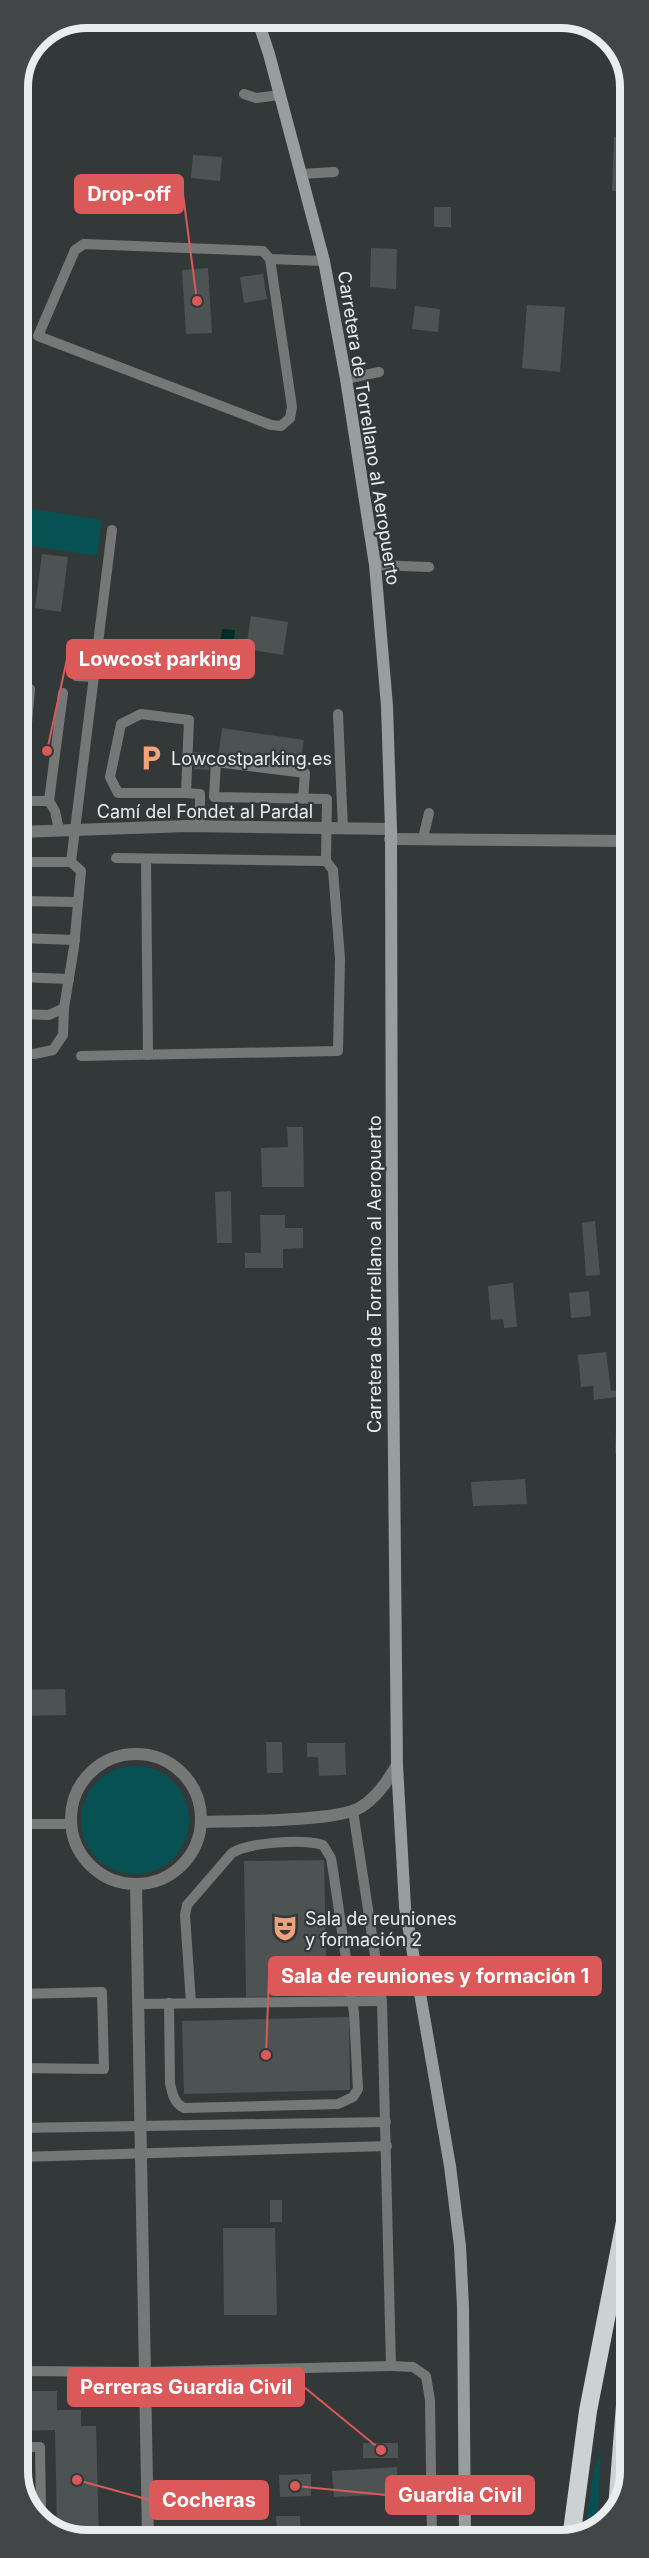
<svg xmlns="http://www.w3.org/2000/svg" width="649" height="2558" viewBox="0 0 649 2558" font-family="Inter,sans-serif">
	<rect width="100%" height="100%" fill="#333838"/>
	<g fill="#075153">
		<polygon points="21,507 102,520 97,556 18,544"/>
		<circle cx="135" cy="1820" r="54"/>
		<polygon points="601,2452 597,2526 585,2533 594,2469"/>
	</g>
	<polygon fill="#012a2b" points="222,629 235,630 231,659 218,657"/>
	<g fill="#4d5252">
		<polygon points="419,18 461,18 460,27 418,22"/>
		<polygon points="614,137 630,138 630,192 612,191"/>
		<polygon points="193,155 222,157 220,181 191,178"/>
		<rect x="434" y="207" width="17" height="20"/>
		<polygon points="371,248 397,249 396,289 370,287"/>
		<polygon points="208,268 212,333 186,334 182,270"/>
		<polygon points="263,274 267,299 244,303 240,277"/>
		<polygon points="527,305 565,307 560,372 522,368"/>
		<polygon points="415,306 440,309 438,332 412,329"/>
		<polygon points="42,554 68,557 61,612 35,608"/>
		<polygon points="251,616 288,622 283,655 246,649"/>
		<polygon points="222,728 304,740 299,769 218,757"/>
		<polygon points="194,752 209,753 209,770 194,769"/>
		<polygon points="287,1127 303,1127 304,1187 262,1187 261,1148 288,1147"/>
		<polygon points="231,1191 232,1243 217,1243 215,1192"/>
		<polygon points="260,1215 285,1215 285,1228 303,1228 303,1248 283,1249 283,1268 245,1268 245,1253 261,1253"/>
		<polygon points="595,1221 600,1275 586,1276 582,1223"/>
		<polygon points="513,1283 517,1327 504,1328 503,1319 491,1320 488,1286"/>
		<polygon points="589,1291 591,1316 571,1318 569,1293"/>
		<polygon points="606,1352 611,1391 625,1389 626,1396 594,1400 593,1386 581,1387 578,1355"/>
		<polygon points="616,1426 630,1426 630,1453 615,1453"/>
		<polygon points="525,1479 527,1504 473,1506 471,1482"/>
		<polygon points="65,1689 66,1715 19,1716 19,1690"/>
		<rect x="19" y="1733" width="13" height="27"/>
		<polygon points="266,1742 282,1742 283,1773 267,1773"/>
		<polygon points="307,1743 345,1743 346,1775 319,1776 318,1757 307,1757"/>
		<polygon points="324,1860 327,1995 246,1997 244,1861"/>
		<polygon points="349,2017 350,2090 184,2094 182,2021"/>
		<rect x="270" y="2200" width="12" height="22"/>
		<polygon points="31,2208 32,2249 19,2249 19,2209"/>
		<polygon points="223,2228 275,2228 277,2315 224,2315"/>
		<polygon points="19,2391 57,2391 57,2410 81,2410 81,2426 96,2426 99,2539 79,2539 57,2529 55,2430 19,2431"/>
		<rect x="363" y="2443" width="35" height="15"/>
		<polygon points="397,2467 398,2494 334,2497 332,2471"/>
		<polygon points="311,2474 311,2496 280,2497 279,2475"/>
		<polygon points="276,2516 300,2516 301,2537 277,2538"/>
		<rect x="406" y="2529" width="12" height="10"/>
		<polygon points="358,2534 359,2539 330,2539 330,2535"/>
	</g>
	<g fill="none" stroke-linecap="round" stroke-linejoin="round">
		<g stroke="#767878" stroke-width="10">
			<polyline points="244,94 256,98 280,95"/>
			<polyline points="301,174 334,172"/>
			<polyline points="270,259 292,407 290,418 281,426 271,425 38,336 75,250 84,244 263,251 270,259 324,261"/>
			<polyline points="346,379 379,372"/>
			<polyline points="375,565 429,567"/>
			<polyline points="76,676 93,677"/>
			<polyline points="338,714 343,828"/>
			<polyline points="186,793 118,793 110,777 121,724 141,714 189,720 186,793 200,794 200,826"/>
			<polyline points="18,801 49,801 55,811 59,830"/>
			<polyline points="20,801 30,689"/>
			<polyline points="49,801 63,693"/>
			<polyline points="423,838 429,813"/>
			<polyline points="116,858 326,861 327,799 214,797 216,762 305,773 303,799"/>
			<polyline points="146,859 148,1055"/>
			<polyline points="18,862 71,862 112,530"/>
			<polyline points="18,901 78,902"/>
			<polyline points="18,938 75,940"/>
			<polyline points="18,977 69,979"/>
			<polyline points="18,1014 49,1015 64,1008 74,947 81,871 71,862"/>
			<polyline points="19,1053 34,1054 53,1050 63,1035 64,1008"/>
			<polyline points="81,1056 338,1051 340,959 333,870 326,861"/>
			<polyline points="19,1824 71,1824"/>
			<polyline points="19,1994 102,1992 104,2069 19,2068"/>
			<path d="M169 2003 170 2083C172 2093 174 2103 184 2108L338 2104 353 2097 358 2089 354 2013 333 1870 331 1858 323 1845C302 1839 250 1842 232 1853L187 1905 185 1915 191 2003"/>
			<polyline points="138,2004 382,2001"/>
			<polyline points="19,2128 386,2122"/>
			<polyline points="19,2157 387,2146"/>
			<polyline points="391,2366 413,2367 426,2376 430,2400 432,2539"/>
			<polyline points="19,2371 144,2372 391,2366 382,2001 353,1811"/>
			<polyline points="19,2447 40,2447 41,2512"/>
		</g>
		<g stroke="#767878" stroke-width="12">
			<polyline points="18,832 187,826 391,829"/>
			<polyline points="390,839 630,841"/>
			<circle cx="136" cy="1819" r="65"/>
			<path d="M201 1822C233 1821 339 1822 361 1807 376 1798 388 1781 397 1765"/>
			<polyline points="136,1884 148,2539"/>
		</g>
		<polyline stroke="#999d9d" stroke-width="12" points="257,18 269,54 324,261 346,379 375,565 387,706 391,829 392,1257 397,1765 405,1907 450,2166 460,2246 463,2307 465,2539"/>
		<g stroke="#ccd2d2" stroke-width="18">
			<polyline points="617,2508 631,2328"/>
			<polyline points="571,2539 588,2411 631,2191"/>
		</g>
	</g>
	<defs>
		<g id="parking-bare" transform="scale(2.07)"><path d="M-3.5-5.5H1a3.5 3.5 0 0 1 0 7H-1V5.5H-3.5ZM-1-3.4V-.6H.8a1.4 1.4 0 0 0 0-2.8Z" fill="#f0a27a" stroke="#333838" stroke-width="2.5" paint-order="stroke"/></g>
		<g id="theatre-bare" transform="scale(2.07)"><path d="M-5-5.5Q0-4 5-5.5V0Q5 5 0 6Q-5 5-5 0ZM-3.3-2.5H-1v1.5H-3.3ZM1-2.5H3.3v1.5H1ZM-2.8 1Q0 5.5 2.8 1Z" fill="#f0a27a" stroke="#333838" stroke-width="2.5" paint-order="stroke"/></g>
	</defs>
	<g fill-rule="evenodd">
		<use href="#parking-bare" x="151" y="758"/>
		<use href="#theatre-bare" x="285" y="1928"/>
	</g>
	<g text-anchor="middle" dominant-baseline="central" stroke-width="4.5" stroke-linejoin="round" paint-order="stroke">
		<g font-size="18" fill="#eaeded" stroke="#333838">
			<text transform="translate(369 428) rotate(81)">Carretera de Torrellano al Aeropuerto</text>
			<text x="205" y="811">Camí del Fondet al Pardal</text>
			<text transform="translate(374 1274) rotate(-90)">Carretera de Torrellano al Aeropuerto</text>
		</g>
		<g font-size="18" fill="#eaeded" stroke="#333838" text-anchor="start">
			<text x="171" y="758">Lowcostparking.es</text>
			<text x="305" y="1918">Sala de reuniones<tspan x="305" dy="21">y formación 2</tspan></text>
		</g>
	</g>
	<path d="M0 0H649V2558H0ZM87 28H561A59 59 0 0 1 620 87V2471A59 59 0 0 1 561 2530H87A59 59 0 0 1 28 2471V87A59 59 0 0 1 87 28Z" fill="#424646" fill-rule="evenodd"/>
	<path fill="none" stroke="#eaeded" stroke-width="8" d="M87 28H561A59 59 0 0 1 620 87V2471A59 59 0 0 1 561 2530H87A59 59 0 0 1 28 2471V87A59 59 0 0 1 87 28Z"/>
	<path fill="none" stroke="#db5959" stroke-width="2" d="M197 301L183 194M47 751L67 659M266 2055L269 1976M381 2450L304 2387M295 2486L386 2495M77 2480L150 2500"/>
	<g fill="#db5959" stroke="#333838" stroke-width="2">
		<circle cx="197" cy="301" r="6"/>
		<circle cx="47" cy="751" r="6"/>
		<circle cx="266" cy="2055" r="6"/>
		<circle cx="381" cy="2450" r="6"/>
		<circle cx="295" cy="2486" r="6"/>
		<circle cx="77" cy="2480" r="6"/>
	</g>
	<g fill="#db5959" stroke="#db5959" stroke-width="2">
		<rect x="75" y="175" width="108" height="38" rx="6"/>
		<rect x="67" y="640" width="187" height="38" rx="6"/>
		<rect x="269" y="1957" width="332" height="38" rx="6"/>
		<rect x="68" y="2368" width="236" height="38" rx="6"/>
		<rect x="386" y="2476" width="148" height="38" rx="6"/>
		<rect x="150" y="2481" width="118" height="38" rx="6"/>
	</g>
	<g font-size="20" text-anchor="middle" font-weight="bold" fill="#fff">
		<text x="129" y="201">Drop-off</text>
		<text x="160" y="666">Lowcost parking</text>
		<text x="435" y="1983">Sala de reuniones y formación 1</text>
		<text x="186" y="2394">Perreras Guardia Civil</text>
		<text x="460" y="2502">Guardia Civil</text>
		<text x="209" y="2507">Cocheras</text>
	</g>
</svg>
